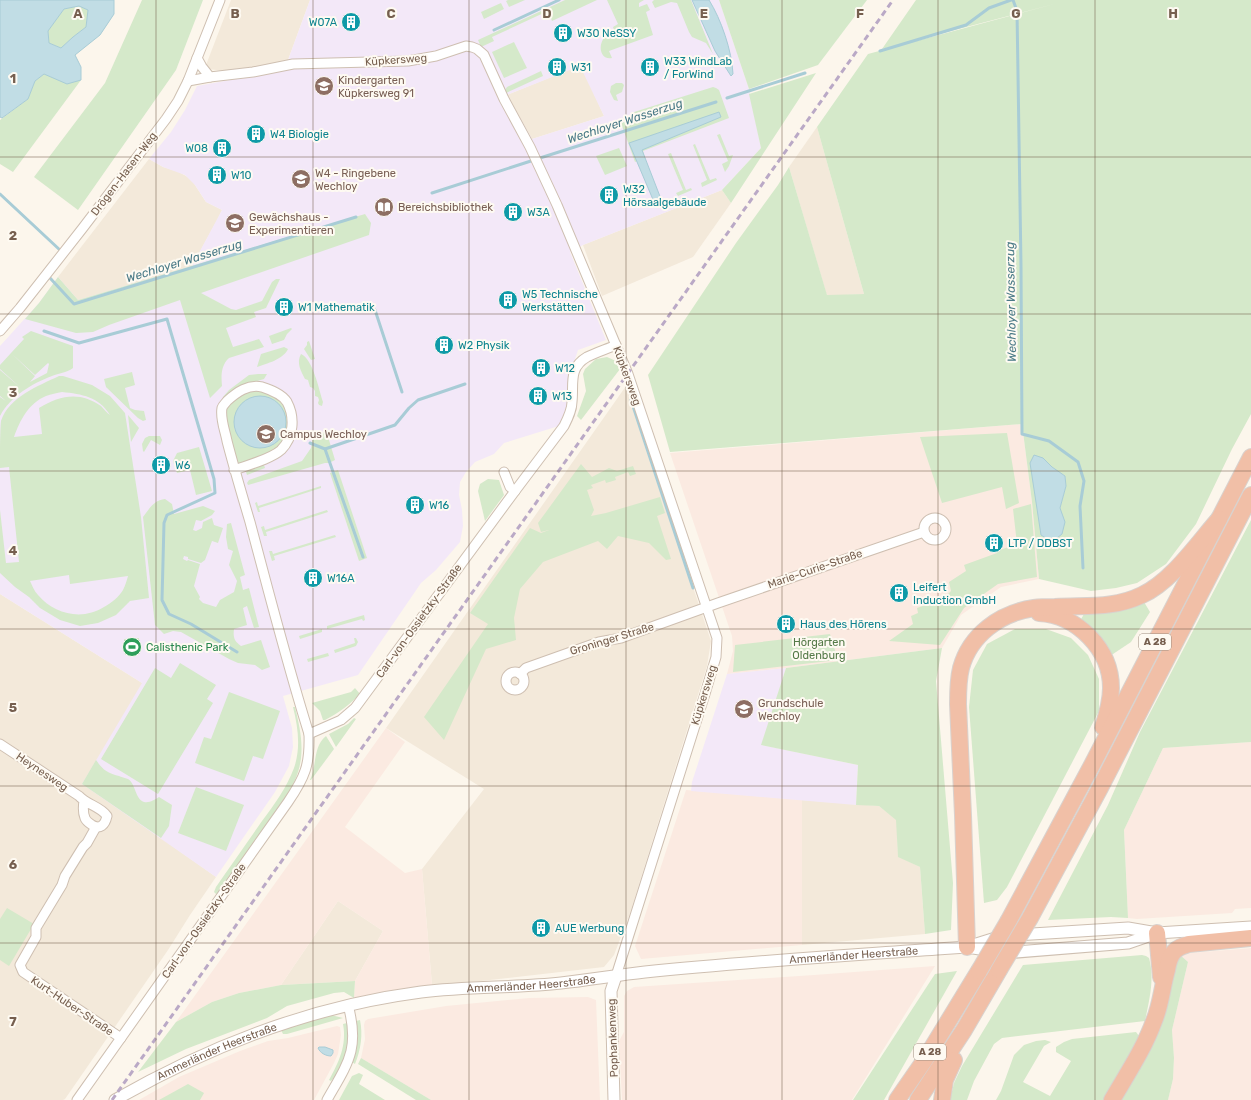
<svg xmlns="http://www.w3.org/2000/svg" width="1251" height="1100" viewBox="0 0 1251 1100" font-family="Rubik,sans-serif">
	<rect width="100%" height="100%" fill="#fcf6ec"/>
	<g fill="#f3e9da">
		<polygon points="231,0 310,0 288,60 258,67 225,71 208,69 206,65"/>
		<polygon points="581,65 604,116 532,139 507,95"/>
		<polygon points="817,127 864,294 827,296 789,167"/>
		<polygon points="149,159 163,167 179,172 191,179 206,202 222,210 215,224 192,266 78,300 58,277"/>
		<polygon points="722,190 731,203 693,257 602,296 583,245"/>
		<polygon points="626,386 711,641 707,666 630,913 614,955 604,967 463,983 432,985 422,869 484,789 386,728"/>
		<polygon points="0,594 142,683 161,838 216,877 190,915 168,950 65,1099 63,1100 0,1100"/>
		<polygon points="802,800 879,806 897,820 898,856 920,867 925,934 802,945"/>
		<polygon points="338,901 383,931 355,981 281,985"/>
	</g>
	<g fill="#fbeae1">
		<polygon points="1022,424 1032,502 1039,579 1001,587 961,615 942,648 786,668 727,674 733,651 732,636 670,453"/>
		<polygon points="386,728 405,742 345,827 405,873 422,869 432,985 382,992 354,998 355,981 383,931 338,901 281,985 239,993 212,1002 176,1022"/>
		<polygon points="1251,742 1251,908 1235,909 1232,913 1137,919 1128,918 1124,830 1163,748"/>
		<polygon points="686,790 802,800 802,945 641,959 635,946"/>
		<polygon points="1251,948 1251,1100 1168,1100 1173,1079 1174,1058 1172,1030 1188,962 1179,954"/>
		<polygon points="935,966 852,1100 622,1100 619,1041 624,1032 624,996 627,991 634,987 814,975"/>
		<polygon points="588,997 596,1000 600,1100 431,1100 361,1058 365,1039 364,1025 365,1021 368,1019 446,1006 529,998"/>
		<polygon points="337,1026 340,1027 341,1035 338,1054 334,1063 314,1100 139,1100 179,1077 240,1051 268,1041 288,1038"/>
	</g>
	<g fill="#f3e8f8" fill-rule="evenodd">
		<path d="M310 0H719L749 89 761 148 722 190 583 245 570 252 606 340 578 350 571 371 567 407 562 425 504 443 494 454 475 462 466 472 460 482 459 495 462 510 463 526 460 542 436 570 421 583 358 675 283 696 292 728 293 747 289 766 275 792 216 877 82 784 142 683 0 594V346L39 303 58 277 78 300 192 266 222 210 206 202 195 185 185 175 163 167 149 159 171 132 185 110 197 86 290 69 288 60ZM580 66 604 116 532 139 507 95Z"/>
		<polygon points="786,668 762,745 858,765 856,805 691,791 692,782 727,674"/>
	</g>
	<g fill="#d5e9ca" fill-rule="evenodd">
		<polygon points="142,0 203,0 176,70 78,210 34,177 105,83"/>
		<polygon points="508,0 525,0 509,7 506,1"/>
		<polygon points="565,0 597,0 552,21 548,11 492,37 494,41 481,47 478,40"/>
		<path d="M607 0H644L639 3V7L647 4 650 10 646 12 653 35 609 51 612 58C596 61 597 33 615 33L613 27 618 24Z"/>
		<polygon points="654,0 691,0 713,54 706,43 692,37 689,32 677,3 671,2 655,8 652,2"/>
		<polygon points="719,0 867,0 818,65 749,89"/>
		<path d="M916 0H1251V414L1232 449 1196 524 1166 564 1137 583 1116 588 1091 591 1039 579 1032 502 1022 424 670 452 648 375 736 243 778 185 789 167 827 295 864 294 817 127 868 54 1058 3 882 49ZM1043 458 1052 467 1065 476 1066 486 1060 508Z"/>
		<polygon points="501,3 504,9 484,19 481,12"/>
		<polygon points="79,6 88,10 86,27 73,37 61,48 49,43 48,31 64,9"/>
		<polygon points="514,42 527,68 504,78 492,52"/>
		<polygon points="541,71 543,76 506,93 505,90 507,87"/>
		<polygon points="816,73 731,203 722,190 761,148 749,94"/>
		<polygon points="44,74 67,83 81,80 13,172 0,164 0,120 28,99 35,81"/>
		<polygon points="616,83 622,83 624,85 622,92 616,95 618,101 614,100 610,92 611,86"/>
		<polygon points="713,87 716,88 719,90 729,118 643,151 645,158 635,162 621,123 633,119 631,113"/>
		<polygon points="720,134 729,156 733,155 729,166 725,172 722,164 728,161 717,135"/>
		<polygon points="695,144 710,180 716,178 717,180 702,187 701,183 707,180 693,145"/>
		<polygon points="619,148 627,166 605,175 596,156"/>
		<polygon points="671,153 686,190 691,188 692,190 678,196 676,193 683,190 668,154"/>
		<path d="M365 214 371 223 369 235 201 293 231 309 236 310 262 301 272 282 276 279H280L266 308 254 312 256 317 226 328 233 347 259 339 264 347 229 358C221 365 221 376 222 386L210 398 180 300 109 325 93 332 76 333 25 319 39 303 58 277 78 300Z"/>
		<polygon points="291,328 292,329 287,334 284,340 272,344 269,336"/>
		<path d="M31 331 73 346V368C66 373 59 373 52 376 31 384 11 396 0 416V397L6 401 0 396V370L21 388 0 369V365L11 353 35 376 30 382 47 373 49 364 48 363 35 375 11 353 24 339 22 337Z"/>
		<polygon points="309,341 315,359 311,360 304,349 307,345 307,342"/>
		<path d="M284 347 288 349C284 359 266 364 257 367L261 354Z"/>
		<path d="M301 354C313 359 319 390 323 402L322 406 319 405 318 403 319 400 318 397 315 396V391L313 388 310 387 308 380 305 379C301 371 296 363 301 354Z"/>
		<polygon points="607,357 616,361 620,369 581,420 577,416 586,391 583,374 585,369 596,359"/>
		<polygon points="132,372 135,385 125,388 130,408 135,410 144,411 146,420 143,421 138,418 106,387 104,379"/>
		<polygon points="258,374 267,374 264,379 244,385 224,399 223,397 229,390 249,375"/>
		<path d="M59 376H63L92 385 110 396 125 413 141 517 149 598 130 601 116 615 98 623 80 626 60 620 40 608 29 597 15 587 0 573V510L6 563 19 562 9 467 0 468C0 458 0 429 1 421 9 397 38 386 59 376ZM62 392C82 394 99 397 110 415 107 413 104 409 101 406 80 391 60 395 39 408L42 434 14 437C20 420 29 403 46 396 51 394 57 393 62 392ZM69 575 70 584 128 576C127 580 125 586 123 590 119 597 111 603 104 607 82 621 54 614 38 595 34 591 32 585 30 581Z"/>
		<path d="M257 386 285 399 293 424 281 450 234 470 222 406ZM235 415 268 447 259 448 248 445 235 430 234 424Z"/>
		<polygon points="128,415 139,428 131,442"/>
		<polygon points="318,431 325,433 329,440 335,460 329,463 325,463 248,485 247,483 249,480 302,461 311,448 313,436"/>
		<polygon points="1007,433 1019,503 1006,509 1002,487 942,503 920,437"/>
		<polygon points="149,436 160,436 162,440 160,445 151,440 144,452 143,451 142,444 145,438"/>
		<polygon points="199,447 212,491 196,495 190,470 177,473 173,461 177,453"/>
		<polygon points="262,464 264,465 265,468 247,475 246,472 249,469"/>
		<polygon points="581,464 592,477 609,468 617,471 633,466 636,474 630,476 628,472 615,477 616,480 606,483 605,480 591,485 593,488 587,490 594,510 591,516 606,513 660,497 665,513 657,516 671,559 666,560 649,543 618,536 607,549 598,541 543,562 520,589 514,618 516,640 486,649 444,740 424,717 488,624 470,613 530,528 541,533 549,530 541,532 538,523"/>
		<polygon points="338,470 367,558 359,561 330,473"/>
		<polygon points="488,479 499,480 504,495 485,521 478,491 480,484"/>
		<polygon points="321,486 321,488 259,508 260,512 258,512 255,503 257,502 258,506"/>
		<path d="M165 499 172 504 174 514 203 506 215 511 212 515 201 521 196 520 193 530 196 531 202 528 203 522 212 518 214 525 223 528 218 543 212 541 205 560 201 563 188 559V557L184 556 183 559 187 561 188 560 200 564 194 586 200 597 199 599 203 603 216 607 220 600 234 592 237 581 229 565 233 551 228 549 226 537 227 524 231 523 245 575 240 577 243 590 249 588 259 627 254 628 247 606 243 608 247 625 234 629C233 637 234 641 241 646L261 640 270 667 262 670 255 665 238 663 229 659 181 632 173 631 164 634 155 625 143 517C149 509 154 500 165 499Z"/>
		<polygon points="1031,504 1037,577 998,584 964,608 940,645 889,641 913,624 911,616 918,613 917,608 943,599 951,591 949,582 966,571 964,565 997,553 997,551 1017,544 1013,509"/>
		<polygon points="327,510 328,512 266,532 267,536 264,536 261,527 264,526 265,530"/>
		<polygon points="1251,520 1251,742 1163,748 1124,830 1128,918 1111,917 1048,920 1108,805 1140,732"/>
		<polygon points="335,535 336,537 274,556 275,560 272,561 269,551 272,551 273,554"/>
		<polygon points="1144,602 1150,612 1131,642 1110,656 1080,621 1084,614 1112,612"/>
		<polygon points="364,615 365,620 363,621 362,619 327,629 327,626"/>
		<polygon points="322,629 322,632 300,639 299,636"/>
		<polygon points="1015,629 1046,629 1071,638 1088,655 1099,679 1099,711 1007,887 997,900 984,903 969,707 973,670 987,644"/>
		<polygon points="830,634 838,660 733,672 735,645"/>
		<polygon points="139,638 140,654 125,655 124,639"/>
		<polygon points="354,638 356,638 358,642 356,646 335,653 334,650 355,643"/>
		<polygon points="942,648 936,681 953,883 951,930 925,934 920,867 898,857 896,820 879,806 856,805 858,765 761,745 786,668"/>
		<polygon points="328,653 329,656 308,662 307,659"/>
		<polygon points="180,663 216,685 207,699 213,703 158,794 101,759 155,668 171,678"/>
		<path d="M355 688 360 694C349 705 339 713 325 720H323L320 711 312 703 351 692Z"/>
		<polygon points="229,692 280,711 263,759 253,756 244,781 195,763 204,737 211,739"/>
		<path d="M293 707H295C299 724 303 740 301 758 298 786 277 810 261 833 247 853 233 873 219 893L216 894 214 892 216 887C231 865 247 843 262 821 274 805 287 787 294 768 301 748 298 727 293 707Z"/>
		<polygon points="354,718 356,719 336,747 329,734 348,724"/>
		<path d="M326 736 334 749 311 780H310C317 765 313 746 326 736Z"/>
		<path d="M96 760C103 770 107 773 119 776 121 777 125 778 128 779 136 784 135 799 144 802 150 803 154 800 159 797L172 805 169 826 161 838 82 784Z"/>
		<polygon points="196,787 244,805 226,851 178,833"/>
		<polygon points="7,908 34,924 9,966 0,960 0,919"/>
		<polygon points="1179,954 1188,962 1172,1030 1174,1058 1173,1079 1168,1100 1119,1100 1153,1042 1160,1028 1163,1018 1171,970"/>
		<path d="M1142 955 1146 956 1149 958C1155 979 1149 1001 1145 1021L1002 1038 994 1044 974 1081 967 1100H950L954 1083 962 1066 1023 965Z"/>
		<polygon points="957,971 884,1100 853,1100 935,974"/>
		<polygon points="355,981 354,998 344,992 334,993 287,1006 267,1018 186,1049 138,1072 176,1022 212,1002 239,993 281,985"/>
		<polygon points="331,1015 343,1018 287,1034 283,1034 281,1030"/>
		<path d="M360 1020C363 1035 361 1049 355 1064L352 1062C358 1049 359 1035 356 1021Z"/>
		<path d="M347 1023C350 1043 345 1067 331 1081L329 1080C339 1062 347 1045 343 1024Z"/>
		<polygon points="1136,1032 1139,1036 1137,1042 1104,1100 996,1100 1001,1091 1014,1055 1024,1045 1036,1041 1045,1040 1051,1042 1044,1046 1023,1082 1050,1096 1071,1061 1056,1052 1056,1047 1064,1042 1072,1039"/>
		<polygon points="361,1058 431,1100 416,1100 358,1064"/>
		<polygon points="359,1073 363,1075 359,1084 385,1100 339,1100 352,1076"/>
		<polygon points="188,1084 204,1093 200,1100 159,1100"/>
	</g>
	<g fill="#c1dde5" stroke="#a8ccd6" fill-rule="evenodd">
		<path d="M0 0H114V14L100 35 75 55 81 67V80L67 84 44 74 35 81 28 99 2 118 0 117ZM79 6 88 10 86 27 73 37 61 48 49 43 48 31 64 9Z"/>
		<path d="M692 0H709C721 19 732 51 733 74L731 76 715 51Z"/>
		<polygon points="719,112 721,117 642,150 661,199 654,202 629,143"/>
		<circle cx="260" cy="422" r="26"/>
		<polygon points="1034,455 1043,458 1052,467 1065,476 1066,486 1060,508 1065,522 1062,534 1052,542 1041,535 1030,463"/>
		<path d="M319 1047H325L333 1050V1053L331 1056C326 1056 320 1053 318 1048Z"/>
	</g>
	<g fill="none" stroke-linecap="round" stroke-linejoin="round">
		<g stroke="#a8ccd6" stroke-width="3">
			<polyline points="1013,0 1017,11 1021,266 1022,434 1049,441 1078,462 1084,481 1080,506 1083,568"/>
			<polyline points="494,30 559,0"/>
			<polyline points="880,51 966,25 989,8 1011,0"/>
			<polyline points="727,98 805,73"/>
			<polyline points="540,158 716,102"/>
			<polyline points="432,193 534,160"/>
			<polyline points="0,194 61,251 59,253"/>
			<polyline points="50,278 74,304 356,217"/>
			<polyline points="375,310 402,392"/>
			<polyline points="44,331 79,343 167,319 214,479 215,493 167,515 164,523 162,600 169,614 191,624 237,652"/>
			<polyline points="631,400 693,588"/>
			<polyline points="310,443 325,449 363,557"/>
			<polyline points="325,449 395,425 409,408 418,400 465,384"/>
		</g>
		<g stroke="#cebfb1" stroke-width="11">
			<g id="minor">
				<polyline points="197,58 202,67 210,77 253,72 293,64 408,61 436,56 466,46 472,47 477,49 484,55 504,99 530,147 557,205 628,374 717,638 716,657 705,694 616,976"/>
				<polyline points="188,81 210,77"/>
				<polyline points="0,331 20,308 82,229 166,119 178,101 188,81 220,0"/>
				<path d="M515 491 564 426C568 418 572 410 572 402 574 384 568 368 587 357 597 352 607 349 616 345"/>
				<circle cx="935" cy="529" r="11"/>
				<circle cx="515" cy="681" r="9"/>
				<polyline points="520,674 526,668 599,642 621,638 718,603 924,532"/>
				<polyline points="309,734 341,720 355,708 515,491 510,487 504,472"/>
				<path d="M0 744 79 796C87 805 100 806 107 816 105 825 100 830 92 825 89 823 86 821 85 818 83 813 83 807 84 801"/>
				<polyline points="96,827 87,843 83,847 65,876 62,885 36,928 36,937 20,965 23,972 121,1038"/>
				<path d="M77 1100 288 802C305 777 310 765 309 734 287 664 269 593 250 522 242 495 234 468 227 441 225 430 220 419 222 408 223 405 225 404 227 401 237 392 248 384 262 387 271 390 282 394 287 402 295 417 294 437 281 450 271 459 248 465 234 470"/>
				<path d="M327 1100C348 1063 360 1049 348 1005"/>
			</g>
		</g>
		<g stroke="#cebfb1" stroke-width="13">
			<g id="tertiary">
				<polyline points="970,946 1002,936 1128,928 1157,933 1251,927"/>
				<path id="s1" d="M115 1100C209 1046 313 1006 421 992 468 986 515 988 561 983 589 980 617 975 645 972 742 962 840 956 937 949L967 947 1005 953 1128 943 1157 933"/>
				<polyline points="614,1100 611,991 616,976"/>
			</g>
		</g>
		<g stroke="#d9d2ce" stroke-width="18">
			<g id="motorway">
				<path d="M1039 613C1077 615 1111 649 1111 688 1111 702 1107 715 1103 727"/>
				<polyline points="1030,918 1100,788 1251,495"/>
				<polyline points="1009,920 1092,765 1251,457"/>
				<polyline points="1157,933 1161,977"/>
				<path d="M967 947 963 815 958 704C958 693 958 680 961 668 970 635 1000 613 1034 608 1041 607 1048 607 1055 607 1086 605 1113 609 1142 595 1172 581 1197 544 1219 519"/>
				<polyline points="897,1100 924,1061 979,971"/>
				<polyline points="918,1100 964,1030 999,970"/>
				<polyline points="942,1100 945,1080 954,1060"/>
				<path d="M1112 1100C1127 1074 1144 1049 1154 1021 1161 1005 1162 987 1167 970 1168 964 1170 957 1173 953 1177 947 1184 946 1189 944L1251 938"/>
			</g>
		</g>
		<use href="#minor" stroke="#fff" stroke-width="9"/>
		<use href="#tertiary" stroke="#fff" stroke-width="11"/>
		<use href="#motorway" stroke="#f1bfa7" stroke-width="16"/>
		<polyline stroke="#baa9c6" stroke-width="3" stroke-dasharray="6 4" stroke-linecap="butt" points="112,1100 893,0"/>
		<g stroke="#d9d2ce" stroke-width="18" stroke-linecap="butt">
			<g id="motorway-bridge">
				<polyline points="999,970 1030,918"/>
				<polyline points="979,971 1009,920"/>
			</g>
		</g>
		<use href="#motorway-bridge" stroke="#f1bfa7" stroke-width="16"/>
	</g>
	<path fill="none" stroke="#765f4f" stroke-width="1" stroke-opacity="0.55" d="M156 0V1100M313 0V1100M469 0V1100M626 0V1100M782 0V1100M938 0V1100M1095 0V1100M0 157H1251M0 314H1251M0 471H1251M0 629H1251M0 786H1251M0 943H1251"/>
	<defs>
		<g id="building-disc" transform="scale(1)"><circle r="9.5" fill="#0f9aa8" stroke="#fefaf2"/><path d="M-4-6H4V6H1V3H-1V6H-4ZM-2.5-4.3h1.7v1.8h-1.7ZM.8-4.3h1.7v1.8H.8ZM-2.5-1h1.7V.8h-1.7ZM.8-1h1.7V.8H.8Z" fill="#fff"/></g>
		<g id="school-disc" transform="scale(1)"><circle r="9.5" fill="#8d6e63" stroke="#fefaf2"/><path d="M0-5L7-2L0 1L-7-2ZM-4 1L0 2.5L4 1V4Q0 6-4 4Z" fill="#fff"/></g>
		<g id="university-disc" transform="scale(1)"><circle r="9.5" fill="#8d6e63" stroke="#fefaf2"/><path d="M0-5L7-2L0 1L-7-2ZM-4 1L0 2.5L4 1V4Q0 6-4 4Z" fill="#fff"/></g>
		<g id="library-disc" transform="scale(1)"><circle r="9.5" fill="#8d6e63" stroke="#fefaf2"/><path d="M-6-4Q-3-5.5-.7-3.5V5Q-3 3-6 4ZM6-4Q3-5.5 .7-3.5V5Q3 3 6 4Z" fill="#fff"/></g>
		<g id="stadium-disc" transform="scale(1)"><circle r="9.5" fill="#2e9e5b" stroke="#fefaf2"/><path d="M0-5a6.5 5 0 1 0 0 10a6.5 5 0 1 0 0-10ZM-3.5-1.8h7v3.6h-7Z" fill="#fff"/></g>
	</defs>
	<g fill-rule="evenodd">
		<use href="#building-disc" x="351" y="22"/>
		<use href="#building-disc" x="563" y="33"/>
		<use href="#building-disc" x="557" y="67"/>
		<use href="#building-disc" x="650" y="67"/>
		<use href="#school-disc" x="324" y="86"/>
		<use href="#building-disc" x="256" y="134"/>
		<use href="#building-disc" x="222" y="148"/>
		<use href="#building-disc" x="217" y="175"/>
		<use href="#university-disc" x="301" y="179"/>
		<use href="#building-disc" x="609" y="195"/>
		<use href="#library-disc" x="384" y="207"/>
		<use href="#building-disc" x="513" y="212"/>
		<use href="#university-disc" x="235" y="223"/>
		<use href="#building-disc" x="508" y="300"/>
		<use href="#building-disc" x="284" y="307"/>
		<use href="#building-disc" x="444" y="345"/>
		<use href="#building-disc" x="541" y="368"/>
		<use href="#building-disc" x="538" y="396"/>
		<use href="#university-disc" x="266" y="434"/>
		<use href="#building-disc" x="161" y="465"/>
		<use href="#building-disc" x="415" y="505"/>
		<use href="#building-disc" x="994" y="543"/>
		<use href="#building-disc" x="313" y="578"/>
		<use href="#building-disc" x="899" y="593"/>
		<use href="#building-disc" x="786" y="624"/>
		<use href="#stadium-disc" x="132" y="647"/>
		<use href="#school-disc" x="744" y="709"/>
		<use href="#building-disc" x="541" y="928"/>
	</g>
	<g text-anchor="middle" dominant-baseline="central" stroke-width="4" stroke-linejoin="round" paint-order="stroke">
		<g fill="#fefaf2" stroke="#9f8e80" stroke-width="1">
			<rect x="1139" y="634" width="32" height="16" rx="3"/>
			<rect x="914" y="1044" width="32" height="16" rx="3"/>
		</g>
		<g font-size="10" font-weight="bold" fill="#765f4f">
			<text x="1155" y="642">A 28</text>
			<text x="930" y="1052">A 28</text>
		</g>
		<g font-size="11" fill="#0d838f" stroke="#fefaf2" text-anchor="start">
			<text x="337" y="22" text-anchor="end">W07A</text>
			<text x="577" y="33">W30 NeSSY</text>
			<text x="664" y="61">W33 WindLab<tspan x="664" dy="13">/ ForWind</tspan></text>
			<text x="571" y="67">W31</text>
			<text x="270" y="134">W4 Biologie</text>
			<text x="208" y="148" text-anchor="end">W08</text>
			<text x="231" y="175">W10</text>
			<text x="623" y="189">W32<tspan x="623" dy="13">Hörsaalgebäude</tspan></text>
			<text x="527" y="212">W3A</text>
			<text x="522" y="294">W5 Technische<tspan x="522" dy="13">Werkstätten</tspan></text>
			<text x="298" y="307">W1 Mathematik</text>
			<text x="458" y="345">W2 Physik</text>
			<text x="555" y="368">W12</text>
			<text x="552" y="396">W13</text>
			<text x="175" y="465">W6</text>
			<text x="429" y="505">W16</text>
			<text x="1008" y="543">LTP / DDBST</text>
			<text x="327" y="578">W16A</text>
			<text x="913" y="587">Leifert<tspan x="913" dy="13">Induction GmbH</tspan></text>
			<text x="800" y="624">Haus des Hörens</text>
			<text x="555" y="928">AUE Werbung</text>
		</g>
		<g font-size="11" fill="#765f4f" stroke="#fefaf2">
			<text transform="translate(396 60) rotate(-4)">Küpkersweg</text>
			<text transform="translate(124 174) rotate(-53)">Drögen-Hasen-Weg</text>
			<text transform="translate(627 376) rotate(70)">Küpkersweg</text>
			<text transform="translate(815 569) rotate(-19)">Marie-Curie-Straße</text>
			<text transform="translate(419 621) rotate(-54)">Carl-von-Ossietzky-Straße</text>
			<text transform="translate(612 639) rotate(-17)">Groninger Straße</text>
			<text transform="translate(704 695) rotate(-73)">Küpkersweg</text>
			<text transform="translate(42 772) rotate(34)">Heynesweg</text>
			<text transform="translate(204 921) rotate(-55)">Carl-von-Ossietzky-Straße</text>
			<text stroke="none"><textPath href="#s1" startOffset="761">Ammerländer Heerstraße</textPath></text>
			<text stroke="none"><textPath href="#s1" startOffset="437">Ammerländer Heerstraße</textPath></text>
			<text transform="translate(72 1006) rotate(34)">Kurt-Huber-Straße</text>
			<text transform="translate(613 1038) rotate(-92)">Pophankenweg</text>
			<text stroke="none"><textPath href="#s1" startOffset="113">Ammerländer Heerstraße</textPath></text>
		</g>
		<g font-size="11" fill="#785e54" stroke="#fefaf2" text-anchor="start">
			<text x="338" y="80">Kindergarten<tspan x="338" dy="13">Küpkersweg 91</tspan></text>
			<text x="315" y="173">W4 - Ringebene<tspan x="315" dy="13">Wechloy</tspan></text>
			<text x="398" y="207">Bereichsbibliothek</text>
			<text x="249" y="217">Gewächshaus -<tspan x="249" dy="13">Experimentieren</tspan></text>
			<text x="280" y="434">Campus Wechloy</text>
			<text x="758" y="703">Grundschule<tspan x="758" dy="13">Wechloy</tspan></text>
		</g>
		<g font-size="11" fill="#547a48" stroke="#fefaf2">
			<text x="819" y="642">Hörgarten<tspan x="819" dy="13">Oldenburg</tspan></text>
		</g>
		<g font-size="11" fill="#27864d" stroke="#fefaf2" text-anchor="start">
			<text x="146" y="647">Calisthenic Park</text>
		</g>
		<g font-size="12" font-style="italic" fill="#4a7a87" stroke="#fefaf2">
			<text transform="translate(625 121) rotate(-18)">Wechloyer Wasserzug</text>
			<text transform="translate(184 261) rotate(-17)">Wechloyer Wasserzug</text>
			<text transform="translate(1011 302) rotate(-91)">Wechloyer Wasserzug</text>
		</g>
	</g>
	<g font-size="13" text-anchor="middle" font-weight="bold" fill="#765f4f" stroke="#fefaf2" stroke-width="4" stroke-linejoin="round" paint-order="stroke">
		<text x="78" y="18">A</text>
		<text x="235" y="18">B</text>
		<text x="391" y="18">C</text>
		<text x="547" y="18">D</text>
		<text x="704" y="18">E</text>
		<text x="860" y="18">F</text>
		<text x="1016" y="18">G</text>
		<text x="1173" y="18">H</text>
		<text x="13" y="83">1</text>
		<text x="13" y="240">2</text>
		<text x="13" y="397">3</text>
		<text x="13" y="555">4</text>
		<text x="13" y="712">5</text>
		<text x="13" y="869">6</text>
		<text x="13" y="1026">7</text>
	</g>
</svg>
